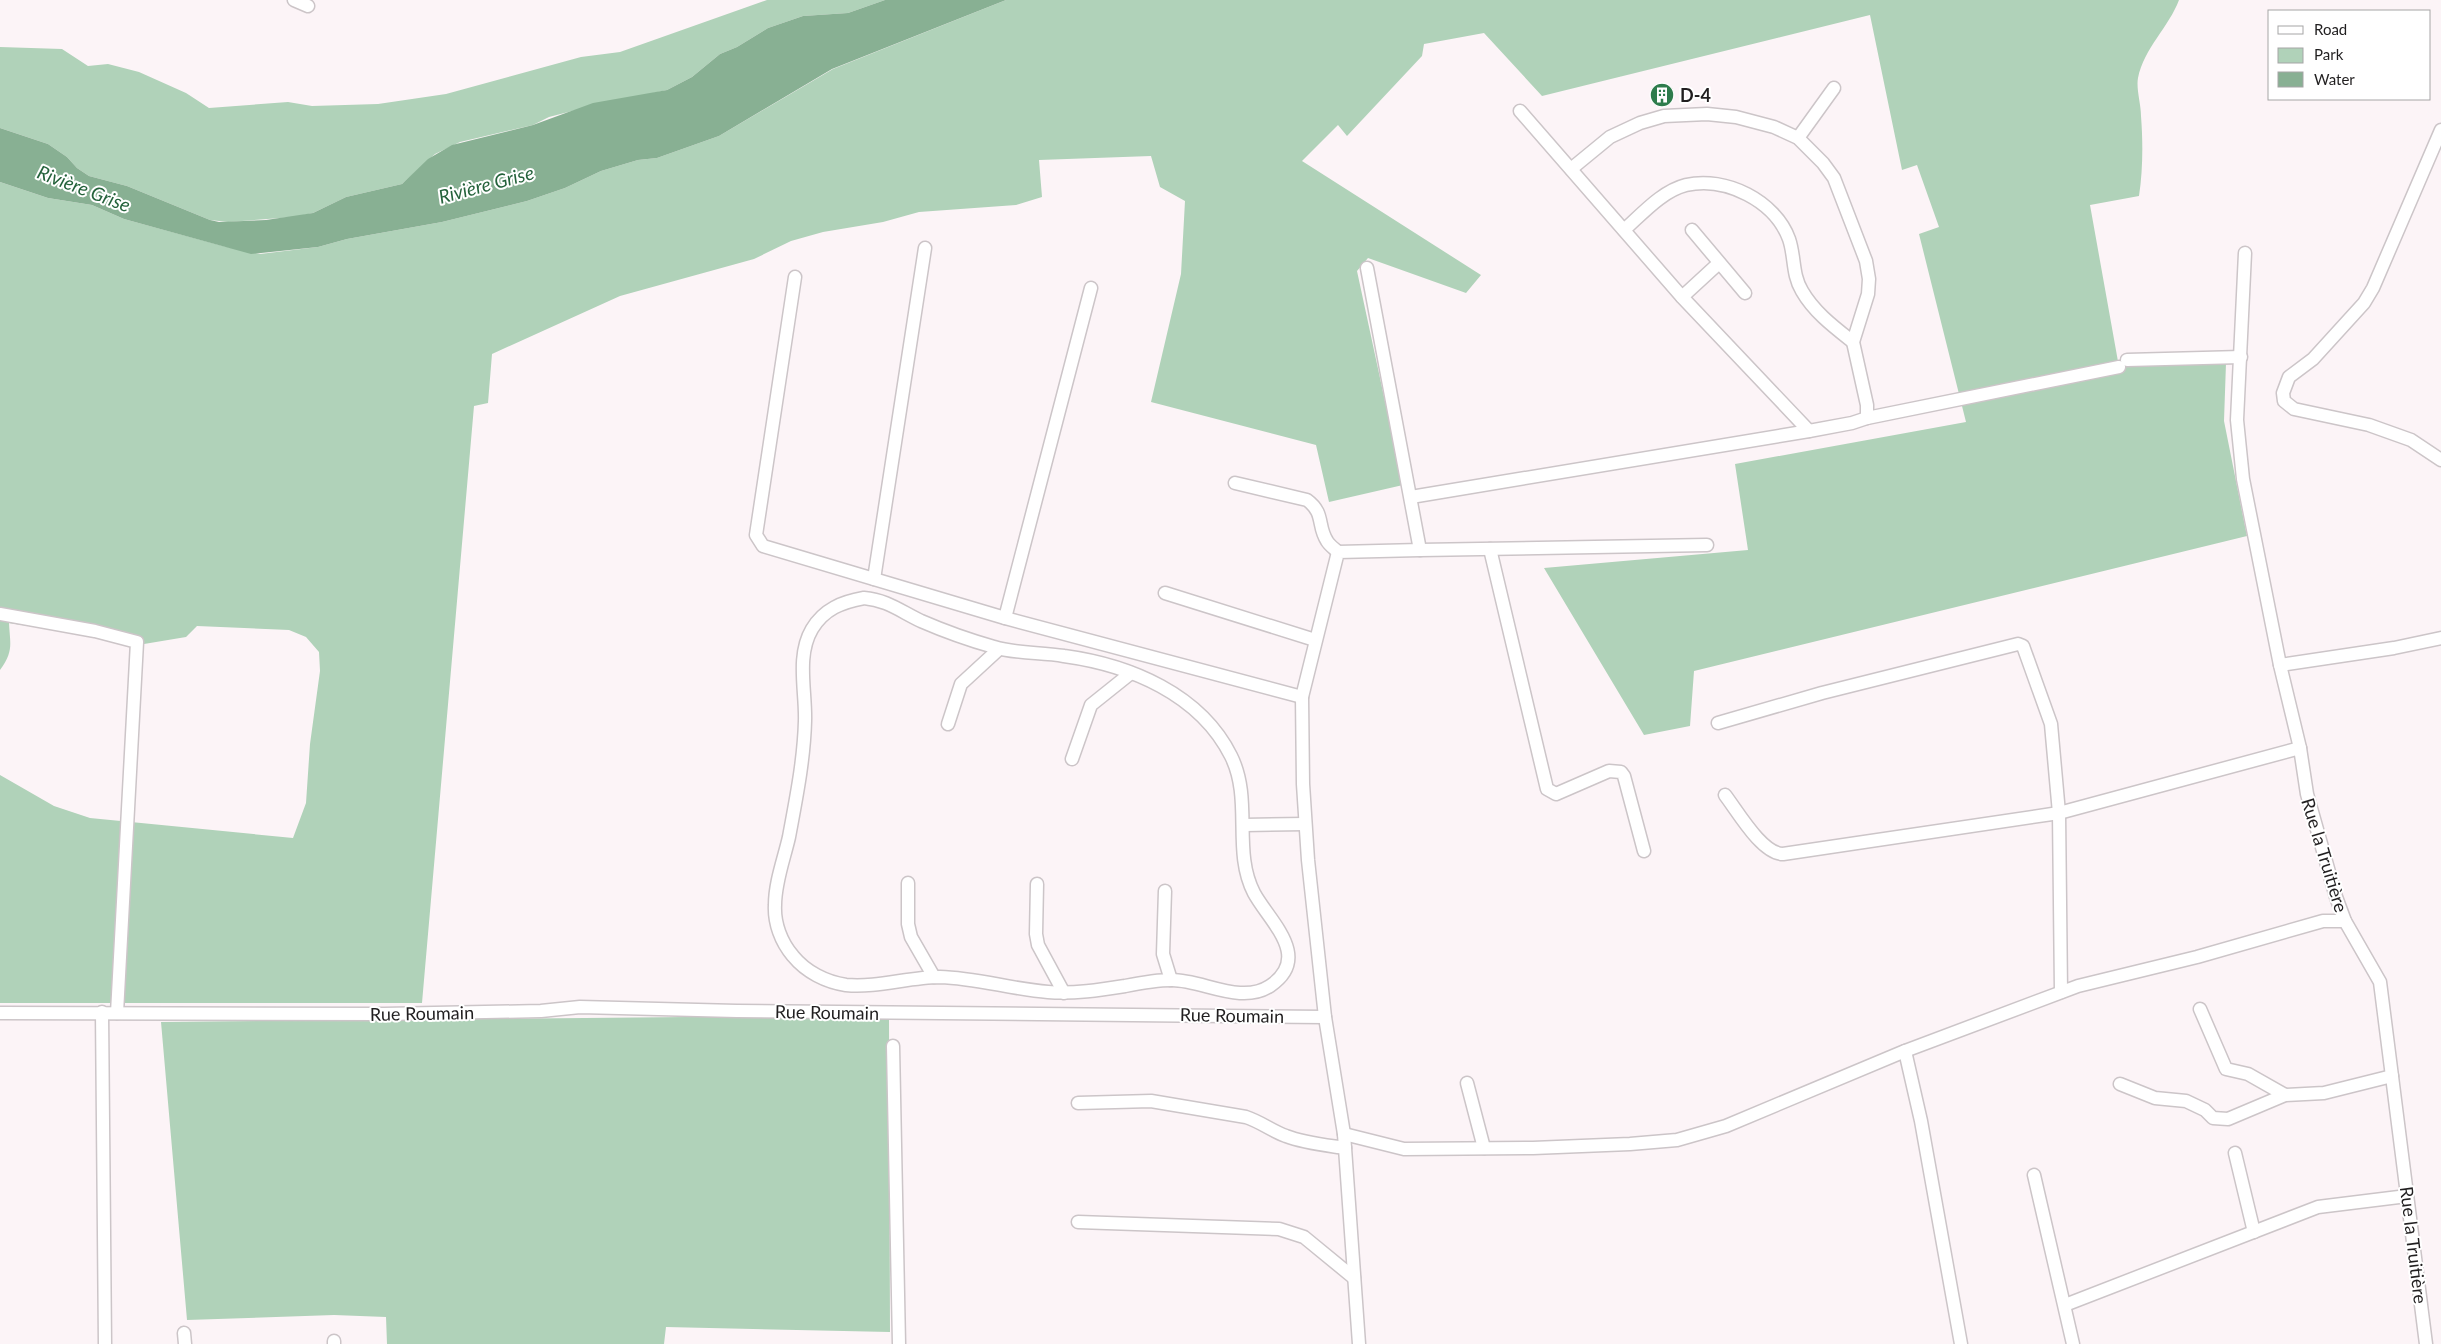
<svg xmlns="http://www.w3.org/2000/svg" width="2441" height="1344" viewBox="0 0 2441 1344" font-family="Lato,sans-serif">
	<rect width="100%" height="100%" fill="#fcf4f7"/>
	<g fill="#b0d2b9">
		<polygon points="767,0 885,0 848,13 803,16 768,28 737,47 720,54 692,77 667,90 576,110 549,117 533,125 460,142 435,154 402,184 346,197 313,213 294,217 228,222 210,220 127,186 89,176 77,168 67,157 48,144 0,128 0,47 62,49 88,66 108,64 139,72 186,93 209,108 288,102 312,106 378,104 446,94 581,57 620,52"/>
		<path d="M1006 0H2179C2169 27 2144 48 2138 78 2136 89 2141 104 2141 116 2143 142 2143 170 2139 196L2090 205 2119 367 2226 363 2224 421 2247 536 1694 671 1690 726 1644 735 1544 568 1748 550 1735 464 1966 422 1919 234 1939 227 1917 165 1902 170 1870 15 1542 96 1484 33 1424 44 1422 56 1347 136 1338 125 1302 161 1481 275 1466 293 1368 258 1357 271 1403 485 1329 502 1316 445 1151 402 1181 274 1185 201 1160 187 1151 156 1039 160 1042 197 1016 205 919 212 883 222 823 232 791 241 754 259 620 296 492 354 488 403 474 406 422 1003H0V775L54 806 90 818 293 838 306 803 310 744 320 671 319 652 306 637 289 630 197 626 186 637 144 644 9 623C10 644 14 651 0 670V182L48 198 92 205 124 219 223 246 260 254 318 247 347 239 442 222 527 201 565 188 601 171 638 160 657 158 719 136 833 69Z"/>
		<polygon points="889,1015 890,1332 666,1327 664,1344 387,1344 386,1317 334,1315 187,1320 161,1022"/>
	</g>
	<polygon fill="#88b093" points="885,0 1006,0 832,69 719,136 657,158 638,160 601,171 565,188 527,201 442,222 347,239 318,247 251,254 124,219 92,205 48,198 0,182 0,128 48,144 67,157 77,168 89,176 127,186 210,220 219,222 266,220 313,213 346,197 402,184 428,159 452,145 533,125 593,103 667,90 692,77 720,54 737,47 768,28 803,16 848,13"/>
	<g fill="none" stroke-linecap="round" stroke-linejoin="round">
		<g stroke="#ccc5c8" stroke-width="15">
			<g id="minor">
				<polyline points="294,0 308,6"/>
				<polyline points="1520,111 1682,297 1809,431"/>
				<polyline points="2441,130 2373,288 2364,303 2313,359 2289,377 2283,393 2284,401 2294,409 2369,425 2411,440 2441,460"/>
				<polyline points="1798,138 1834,88"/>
				<path d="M1624 230C1642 214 1662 191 1686 185 1726 176 1775 201 1789 239 1795 256 1792 275 1802 291 1814 312 1834 327 1853 342"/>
				<polyline points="1692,230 1745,293"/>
				<polyline points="2245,253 2237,420 2243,479 2280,665 2300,748 2307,794 2336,897 2345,921 2380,982 2426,1344"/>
				<polyline points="795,277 756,535 763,546 1005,618 1302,697"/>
				<polyline points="1682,297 1719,263"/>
				<polyline points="2127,360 2241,357"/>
				<polyline points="1867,418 2119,367"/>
				<path d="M1235 483 1307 500C1325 513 1317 526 1327 541 1329 545 1335 549 1338 552"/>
				<polyline points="1411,497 1809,431 1852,423 1867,418 1867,405 1853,342 1868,294 1869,279 1866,261 1834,178 1823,163 1798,138 1774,127 1736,117 1707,114 1664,116 1640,123 1610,137 1571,169"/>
				<polyline points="1490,549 1547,789 1556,794 1609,771 1621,772 1624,776 1644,851"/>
				<polyline points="1420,550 1707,545"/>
				<polyline points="874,579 925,248"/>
				<polyline points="1165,593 1315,640"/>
				<path d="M864 598C887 600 900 611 921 621 944 631 969 640 994 647 1016 654 1041 652 1064 656 1130 665 1200 694 1231 756 1253 800 1232 851 1254 893 1269 921 1313 957 1270 986 1241 1005 1203 980 1172 980 1157 980 1140 983 1125 986 1100 990 1074 994 1048 992 1011 989 976 978 940 977 909 977 877 988 846 985 826 982 806 972 793 956 781 942 774 923 775 905 775 882 784 859 789 837 796 799 804 760 805 721 806 691 796 656 812 629 824 609 842 602 864 598Z"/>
				<polyline points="0,614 95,631 137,642 117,1013"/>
				<polyline points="1005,618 1091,288"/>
				<polyline points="2280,665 2394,648 2441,638"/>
				<polyline points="1718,723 1822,693 2018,644 2023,646 2051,724 2059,813 2061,992"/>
				<polyline points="948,724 961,684 999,649"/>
				<polyline points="1072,759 1091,705 1131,673"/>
				<path d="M1725 795C1738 812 1762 854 1783 854L2059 813 2300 748"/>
				<polyline points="1244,825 1305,824"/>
				<polyline points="908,883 908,924 911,937 934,977"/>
				<polyline points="1037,884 1036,934 1038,945 1064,993"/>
				<polyline points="1165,891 1163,954 1171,980"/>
				<polyline points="2200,1009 2226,1069 2248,1074 2285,1095"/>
				<polyline points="102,1012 105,1344"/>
				<polyline points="0,1013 384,1014 541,1011 580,1007 737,1011 1325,1017"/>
				<polyline points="893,1046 899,1344"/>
				<polyline points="1905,1051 1921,1121 1961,1344"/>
				<polyline points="1467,1083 1484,1148"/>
				<polyline points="2120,1084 2155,1098 2186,1101 2205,1110 2213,1118 2228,1119 2285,1095 2324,1093 2392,1076"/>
				<path d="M1078 1103 1151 1101 1246 1117C1261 1122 1272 1131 1286 1136 1304 1143 1325 1145 1345 1148"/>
				<polyline points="1344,1134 1404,1149 1533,1148 1630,1144 1677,1140 1726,1126 1905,1051 2078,986 2197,957 2323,921 2345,921"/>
				<polyline points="2235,1153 2254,1232"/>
				<polyline points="2034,1175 2073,1344"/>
				<polyline points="1078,1222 1279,1229 1304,1237 1354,1278"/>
				<polyline points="2065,1305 2318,1207 2407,1196"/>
				<polyline points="184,1333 185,1344"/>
				<polyline points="334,1344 334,1341"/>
				<polyline points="1359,1344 1344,1134 1325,1017 1308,860 1303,784 1302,697 1338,552 1420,550 1367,268"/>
			</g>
		</g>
		<use href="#minor" stroke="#fff" stroke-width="12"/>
	</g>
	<defs>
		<g id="building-disc" transform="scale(1.25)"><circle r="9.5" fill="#2e7c4c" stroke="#fff"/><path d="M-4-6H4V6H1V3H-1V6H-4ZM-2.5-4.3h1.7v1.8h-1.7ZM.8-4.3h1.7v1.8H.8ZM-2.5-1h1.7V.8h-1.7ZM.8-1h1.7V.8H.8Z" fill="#fff"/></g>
	</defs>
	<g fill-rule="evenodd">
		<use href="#building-disc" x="1662" y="95"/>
	</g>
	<g text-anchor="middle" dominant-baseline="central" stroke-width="4" stroke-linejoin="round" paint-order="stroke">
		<g font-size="18" font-weight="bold" fill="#211f20" stroke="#fff" text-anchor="start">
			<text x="1680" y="95">D-4</text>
		</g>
		<g font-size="18" fill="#211f20" stroke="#fff">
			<text transform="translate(2325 855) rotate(73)">Rue la Truitière</text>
			<text transform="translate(827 1012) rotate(1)">Rue Roumain</text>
			<text transform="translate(422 1013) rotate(-1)">Rue Roumain</text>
			<text transform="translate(1232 1015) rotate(1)">Rue Roumain</text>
			<text transform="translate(2414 1245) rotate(83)">Rue la Truitière</text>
		</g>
		<g font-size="19" font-style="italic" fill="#24623b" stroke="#fff">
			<text transform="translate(486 184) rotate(-15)">Rivière Grise</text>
			<text transform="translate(84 188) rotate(21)">Rivière Grise</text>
		</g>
	</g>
	<rect x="2268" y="10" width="162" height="90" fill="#ffffff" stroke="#a6a5a6"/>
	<rect x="2278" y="26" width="25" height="8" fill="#ffffff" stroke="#a6a5a6"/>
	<text x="2314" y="35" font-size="15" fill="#211f20">Road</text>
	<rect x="2278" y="48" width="25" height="15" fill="#b0d2b9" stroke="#a6a5a6"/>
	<text x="2314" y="60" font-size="15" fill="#211f20">Park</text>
	<rect x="2278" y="72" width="25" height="15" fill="#88b093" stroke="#a6a5a6"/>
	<text x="2314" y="85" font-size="15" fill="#211f20">Water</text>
</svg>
